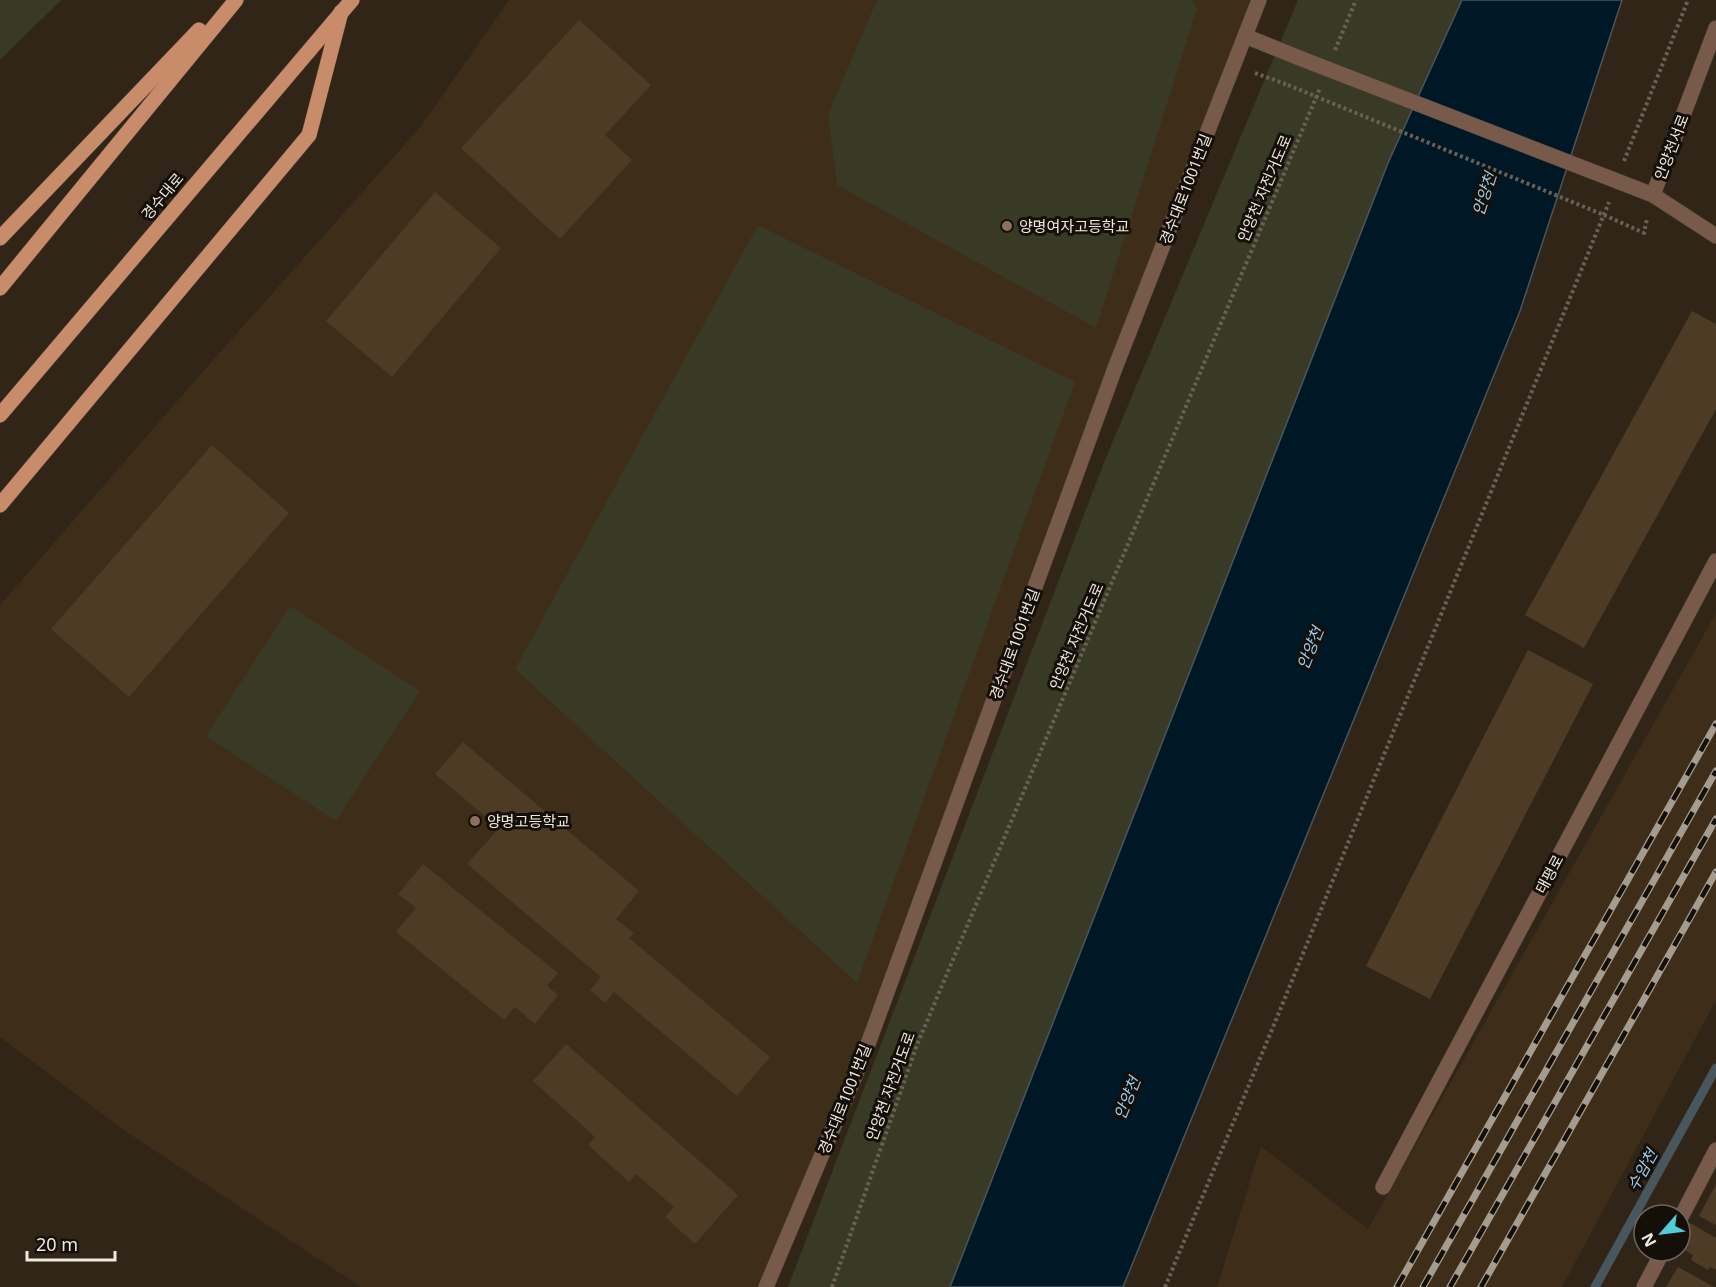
<svg xmlns="http://www.w3.org/2000/svg" width="1716" height="1287" viewBox="0 0 1716 1287" font-family="'Noto Sans','Noto Sans KR',sans-serif">
	<rect width="100%" height="100%" fill="#312517"/>
	<g fill="#3d2d19">
		<polygon points="509,0 1259,0 864,1055 766,1287 361,1287 119,1127 0,1037 0,605 199,376 421,126"/>
		<polygon points="1716,613 1716,1000 1562,1287 1217,1287 1261,1146 1368,1229"/>
	</g>
	<g fill="#383a25">
		<polygon points="0,0 61,0 0,60"/>
		<polygon points="877,0 1191,0 1197,9 1096,328 837,185 828,114"/>
		<polygon points="1298,0 1462,0 1388,163 950,1287 788,1287 1103,465"/>
		<polygon points="758,225 1075,382 857,983 515,669"/>
		<polygon points="290,606 420,691 336,821 206,736"/>
	</g>
	<polygon fill="#001726" stroke="#48565d" stroke-width="1.5" points="1462,0 1622,0 1520,311 1123,1287 950,1287 1388,163"/>
	<g fill="none" stroke-linecap="round" stroke-linejoin="round">
		<polyline stroke="#48565d" stroke-width="9" points="1595,1287 1716,1068"/>
	</g>
	<g fill="#4e3b25">
		<polygon points="579,20 651,85 605,135 632,160 560,239 461,148"/>
		<polygon points="435,192 501,248 392,377 326,321"/>
		<polygon points="1692,311 1716,324 1716,409 1584,648 1525,615"/>
		<polygon points="212,445 289,513 129,697 51,629"/>
		<polygon points="1528,650 1593,684 1430,999 1366,966"/>
		<polygon points="463,742 639,891 616,919 634,933 629,938 770,1057 737,1096 614,992 605,1003 590,990 601,977 467,864 499,828 435,774"/>
		<polygon points="423,864 558,973 547,986 558,995 535,1024 515,1007 504,1020 396,932 416,908 398,894"/>
		<polygon points="566,1044 738,1195 695,1244 665,1217 674,1207 636,1174 629,1182 588,1145 595,1137 533,1081"/>
		<polygon points="1716,1184 1716,1225 1699,1216"/>
		<polygon points="1690,1223 1716,1238 1716,1270 1710,1267 1708,1270 1691,1260 1693,1255 1680,1247 1680,1240"/>
		<polygon points="1678,1267 1714,1287 1666,1287"/>
	</g>
	<g fill="none" stroke-linecap="round" stroke-linejoin="round">
		<g stroke="#4c4033" stroke-width="16">
			<g id="minor">
				<polyline points="1245,36 1302,59"/>
				<polyline points="1617,181 1653,195 1716,236"/>
				<polyline points="1653,195 1716,28"/>
				<polyline points="1383,1187 1716,561"/>
				<polyline points="1680,1219 1716,1150"/>
				<polyline points="766,1287 864,1055 1115,368 1259,0"/>
				<polyline points="1644,1287 1663,1251"/>
			</g>
		</g>
		<g stroke="#4c4033" stroke-width="16">
			<g id="major">
				<polyline points="0,238 199,30"/>
				<polyline points="0,288 236,0"/>
				<polyline points="0,415 352,0"/>
				<polyline points="0,505 309,135 341,12"/>
			</g>
		</g>
		<g stroke="#6a6053" stroke-width="4" stroke-dasharray="3 3" stroke-linecap="butt">
			<polyline points="1335,50 1356,0"/>
			<polyline points="1255,73 1288,85"/>
			<polyline points="1624,161 1688,0"/>
			<polyline points="1604,215 1644,233 1647,219"/>
			<polyline points="832,1287 917,1045 1320,88"/>
			<polyline points="1165,1287 1278,1015 1609,202"/>
		</g>
		<use href="#minor" stroke="#785a4b" stroke-width="15"/>
		<use href="#major" stroke="#c98c6b" stroke-width="15"/>
		<g stroke="#a59c90" stroke-width="7">
			<g id="rail">
				<polyline points="1397,1287 1716,724"/>
				<polyline points="1423,1287 1716,771"/>
				<polyline points="1450,1287 1716,819"/>
				<polyline points="1481,1287 1716,872"/>
			</g>
		</g>
		<use href="#rail" stroke="#150f09" stroke-width="4.5" stroke-dasharray="14" stroke-linecap="butt"/>
		<g stroke="#4c4033" stroke-width="16" stroke-linecap="butt">
			<polyline id="minor-bridge" points="1302,59 1617,181"/>
		</g>
		<polyline stroke="#6a6053" stroke-width="4" stroke-dasharray="3 3" stroke-linecap="butt" points="1288,85 1604,215"/>
		<use href="#minor-bridge" stroke="#785a4b" stroke-width="15"/>
	</g>
	<g fill="#8d6e63" stroke="#150f09" stroke-width="2">
		<circle cx="1007" cy="226" r="6"/>
		<circle cx="475" cy="821" r="6"/>
	</g>
	<g text-anchor="middle" dominant-baseline="central" stroke-width="6" stroke-linejoin="round" paint-order="stroke">
		<g font-size="15" fill="#efe8de" stroke="#150f09">
			<text transform="translate(1671 147) rotate(-69)">안양천서로</text>
			<text transform="translate(1264 188) rotate(-67)">안양천 자전거도로</text>
			<text transform="translate(1185 189) rotate(-69)">경수대로1001번길</text>
			<text transform="translate(162 196) rotate(-50)">경수대로</text>
			<text transform="translate(1076 636) rotate(-67)">안양천 자전거도로</text>
			<text transform="translate(1014 644) rotate(-70)">경수대로1001번길</text>
			<text transform="translate(1549 874) rotate(-62)">태평로</text>
			<text transform="translate(890 1086) rotate(-70)">안양천 자전거도로</text>
			<text transform="translate(844 1099) rotate(-68)">경수대로1001번길</text>
		</g>
		<g font-size="15" fill="#efe8de" stroke="#150f09" text-anchor="start">
			<text x="1019" y="226">양명여자고등학교</text>
			<text x="487" y="821">양명고등학교</text>
		</g>
		<g font-size="16" font-style="italic" fill="#99ccef" stroke="#150f09">
			<text transform="translate(1484 194) rotate(-72)">안양천</text>
			<text transform="translate(1310 648) rotate(-68)">안양천</text>
			<text transform="translate(1127 1098) rotate(-68)">안양천</text>
			<text transform="translate(1642 1170) rotate(-61)">수암천</text>
		</g>
	</g>
	<g transform="translate(1662 1233) rotate(242)"><circle r="28" fill="#150f09" stroke="#6c665e" stroke-width="1.5"/>
	<path d="M0-4.5L10 22L0 15L-10 22Z" fill="#52ccd6"/>
	<text y="-9" font-size="16" font-weight="bold" text-anchor="middle" fill="#efe8de">N</text>
	</g>
	<path d="M27 1251v9h88v-9" fill="none" stroke="#efe8de" stroke-width="3"/>
	<text x="36" y="1251" font-size="18" fill="#efe8de" stroke="#150f09" stroke-width="4.5" paint-order="stroke">20 m</text>
</svg>
